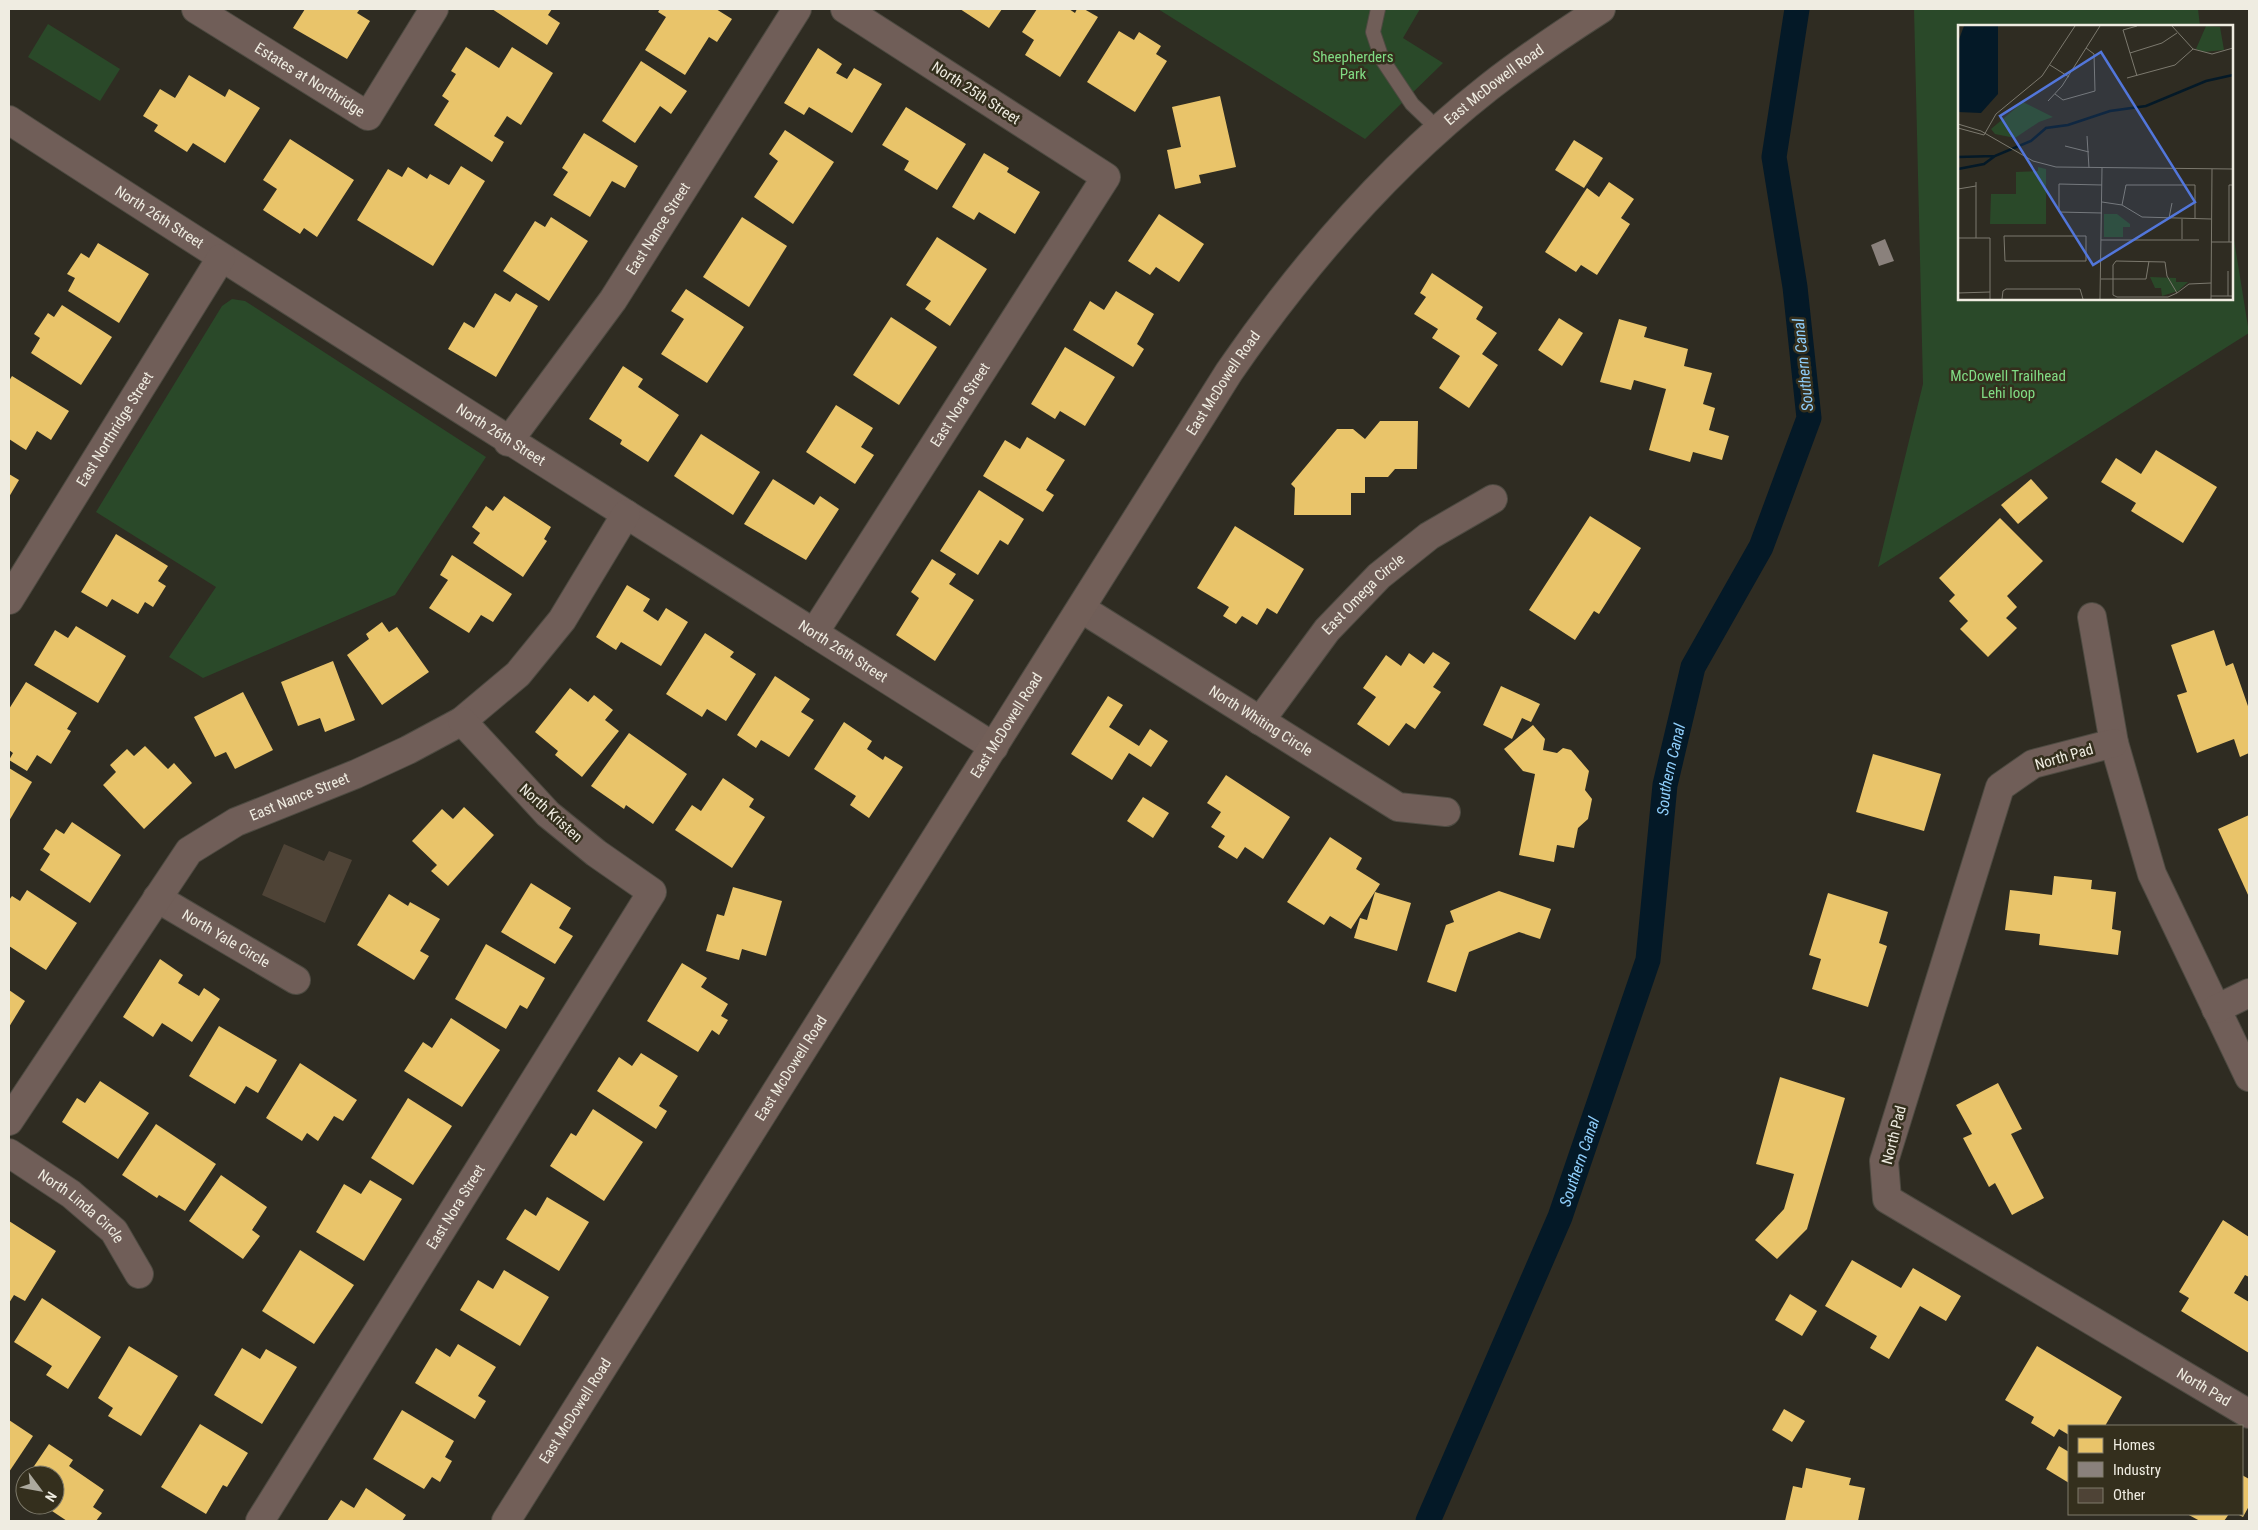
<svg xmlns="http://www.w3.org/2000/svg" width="2258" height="1530" viewBox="0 0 2258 1530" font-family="'Roboto Condensed',sans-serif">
	<rect width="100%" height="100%" fill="#2f2c22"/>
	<g fill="#2a4929">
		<polygon points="1158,9 1420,9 1403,38 1443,63 1365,139"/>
		<polygon points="1914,9 2198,9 2200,26 1959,26 1959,299 2232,299 2232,227 2249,333 1878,567 1923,384"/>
		<polygon points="48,24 120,69 100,101 28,57"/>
		<polygon points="232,299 245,301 486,457 395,595 203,678 169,657 216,587 96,512 222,306"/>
	</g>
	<g fill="#e9c46a">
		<polygon points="305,9 360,9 357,13 370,21 347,59 293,28"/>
		<polygon points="492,9 552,9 548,15 560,23 547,45"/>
		<polygon points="660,9 716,9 732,19 717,42 709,37 685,75 645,50 666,17 658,12"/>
		<polygon points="960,9 1002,9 989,28"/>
		<polygon points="1037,9 1069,9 1075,13 1077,9 1084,9 1098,17 1060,77 1025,55 1034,40 1022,32"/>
		<polygon points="1119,31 1134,40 1139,32 1161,46 1156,54 1167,61 1135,112 1087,82"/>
		<polygon points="466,47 499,68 512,47 553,73 521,125 507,116 494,136 504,142 492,162 434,125 449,101 442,96 456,74 451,71"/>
		<polygon points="818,48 842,64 836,73 847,79 854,68 882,84 852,133 809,107 804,115 784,103"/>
		<polygon points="641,61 687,91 671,114 660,106 635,143 602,121"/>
		<polygon points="189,75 225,97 229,89 260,108 225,163 193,143 187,152 154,131 158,125 143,116 160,89 175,98"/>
		<polygon points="1220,96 1236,167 1199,175 1201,183 1175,189 1167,150 1181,147 1172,107"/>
		<polygon points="906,107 966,144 937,190 904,170 909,161 882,145"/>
		<polygon points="785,130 834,162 793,224 754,197 778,161 769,154"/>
		<polygon points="584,133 638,166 625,188 612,181 590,217 553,195 568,172 562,168"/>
		<polygon points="290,139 354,180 317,237 304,228 300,234 263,210 277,189 263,180"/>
		<polygon points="1574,140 1603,158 1584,188 1555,170"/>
		<polygon points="984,153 1009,168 1007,172 1040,192 1015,234 979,212 974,220 952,207"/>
		<polygon points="461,166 485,181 433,266 357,220 388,169 402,177 408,167 427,179 430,174 449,185"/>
		<polygon points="1609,182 1634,199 1621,218 1630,224 1597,275 1581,265 1576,272 1545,252 1587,188 1599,197"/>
		<polygon points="1159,214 1204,244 1179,282 1156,267 1150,275 1128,261"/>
		<polygon points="551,217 588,241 549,301 503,271 535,221 545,227"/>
		<polygon points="742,217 787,246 749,307 703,277"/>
		<polygon points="937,237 987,269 950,326 925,309 931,301 906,285"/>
		<polygon points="98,243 149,274 119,323 68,291 75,278 67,274 81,253 89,258"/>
		<polygon points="1432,273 1483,307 1476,319 1497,333 1482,354 1498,365 1469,408 1439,388 1460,356 1432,338 1438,329 1414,314 1426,297 1420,293"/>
		<polygon points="686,289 744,327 707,383 661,354 684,319 671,311"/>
		<polygon points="1116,291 1154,314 1137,344 1144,349 1133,367 1073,330 1090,301 1104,310"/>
		<polygon points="495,293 510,302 516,293 538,306 496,377 448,349 464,322 474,328"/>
		<polygon points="62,305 112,337 81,385 31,353 40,338 34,334 48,313 54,317"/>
		<polygon points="891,317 937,347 899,405 853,375"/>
		<polygon points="1559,318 1583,333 1562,366 1538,350"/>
		<polygon points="1619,319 1647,327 1644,337 1688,349 1684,366 1712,373 1703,404 1715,408 1709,430 1729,436 1722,460 1693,452 1690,462 1649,450 1666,389 1634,380 1631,390 1600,382"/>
		<polygon points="1065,347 1115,377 1085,426 1060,411 1055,419 1031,404"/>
		<polygon points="623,366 643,379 638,387 679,415 648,462 620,444 622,440 589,419"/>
		<polygon points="12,376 69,411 51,440 37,431 26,450 9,439 9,381"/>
		<polygon points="836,405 873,428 861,447 874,455 855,484 806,452"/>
		<polygon points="1380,421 1418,421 1417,469 1395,469 1388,477 1365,477 1365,493 1351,493 1351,515 1294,515 1295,488 1291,484 1337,429 1353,429 1365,439"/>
		<polygon points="701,434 760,472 733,515 674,476"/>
		<polygon points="1027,437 1065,460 1046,490 1054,495 1043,512 983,476 1005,440 1020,449"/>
		<polygon points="2156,450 2217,487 2183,543 2131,511 2136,503 2101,482 2116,458 2141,474"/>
		<polygon points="9,474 19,480 9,497"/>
		<polygon points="773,479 814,505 820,496 839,509 806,560 744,524"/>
		<polygon points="2031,479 2048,498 2018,524 2001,505"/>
		<polygon points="979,490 1024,519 1008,545 1000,540 978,575 940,551"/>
		<polygon points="504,496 551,527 544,539 547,541 523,577 473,543 480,533 472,527 486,506 493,511"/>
		<polygon points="1590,516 1641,548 1599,614 1594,611 1575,640 1529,610"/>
		<polygon points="2000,518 2043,561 2007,596 2017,607 2006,618 2017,628 1988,657 1960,629 1968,621 1949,601 1955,595 1939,578"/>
		<polygon points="1235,526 1304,569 1277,614 1267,608 1257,625 1242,616 1236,624 1223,616 1229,607 1197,588"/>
		<polygon points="116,534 168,566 158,581 166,586 153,607 145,602 138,614 112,599 107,607 81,592"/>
		<polygon points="452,555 512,594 493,622 481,615 469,633 429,608 448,580 440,575"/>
		<polygon points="932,559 956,574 949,584 974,600 935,661 896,635 919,598 911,592"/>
		<polygon points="627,585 650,599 643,611 658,621 666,608 688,622 661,666 621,642 616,650 596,637"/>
		<polygon points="382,622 389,632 397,627 429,672 382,705 347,655 369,639 366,634"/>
		<polygon points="76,626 126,656 98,703 34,665 55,630 68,638"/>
		<polygon points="2214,630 2226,666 2233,663 2249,709 2249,753 2240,757 2234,739 2197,753 2177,695 2187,692 2171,645"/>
		<polygon points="705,633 734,652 730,657 756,674 726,721 707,709 702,717 666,694"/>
		<polygon points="1433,652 1450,663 1433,687 1441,692 1415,729 1406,723 1389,746 1357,724 1376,697 1363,688 1386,655 1401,666 1409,653 1424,664"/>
		<polygon points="333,661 355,720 325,732 320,718 298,726 281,682"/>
		<polygon points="775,676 810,699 801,712 814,720 789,757 761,740 756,748 737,735"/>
		<polygon points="26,682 77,713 67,729 71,731 51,764 37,755 27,771 9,760 13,753 9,750 9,709"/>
		<polygon points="1501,686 1540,704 1531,722 1522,718 1512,739 1483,725"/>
		<polygon points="570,688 588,702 594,695 613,710 605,720 619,731 582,777 555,755 558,751 535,732"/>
		<polygon points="243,692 273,750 235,769 226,752 215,757 194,717"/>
		<polygon points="1108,696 1123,705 1109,727 1139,746 1150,729 1168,741 1151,767 1129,753 1112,780 1071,754"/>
		<polygon points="844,722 872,741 867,749 883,760 885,756 903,767 869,818 850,805 856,796 814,769"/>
		<polygon points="1533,725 1545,739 1543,750 1557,753 1563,748 1571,750 1589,771 1585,790 1592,799 1588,819 1578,828 1574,848 1557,845 1554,862 1519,855 1535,774 1523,771 1504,749"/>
		<polygon points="629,733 687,774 653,824 626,805 624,809 591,786"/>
		<polygon points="145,746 168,769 174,763 192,783 144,829 103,785 116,772 110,765 127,749 134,756"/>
		<polygon points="1873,754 1941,774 1924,831 1856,812"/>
		<polygon points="9,768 32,782 9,821"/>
		<polygon points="1226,775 1290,817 1263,859 1245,847 1237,859 1218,847 1225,836 1211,827 1221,812 1207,803"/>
		<polygon points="723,778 754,799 749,807 765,817 732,868 675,830 692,805 701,811"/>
		<polygon points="1143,797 1169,813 1153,838 1127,821"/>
		<polygon points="464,807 494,835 448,886 431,871 437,865 412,841 442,809 453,819"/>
		<polygon points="2249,815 2249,897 2218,829"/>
		<polygon points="72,822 121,855 90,903 40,870 50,854 43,849 56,829 64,834"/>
		<polygon points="1330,837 1362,858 1356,869 1380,884 1351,929 1330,916 1324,925 1287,902"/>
		<polygon points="2054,876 2092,880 2091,889 2116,892 2112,929 2121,931 2118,955 2039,945 2040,934 2005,930 2010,890 2052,895"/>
		<polygon points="531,883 571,908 559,928 573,936 555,964 501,932"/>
		<polygon points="733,887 782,901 766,956 742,949 739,960 706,951 717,914 724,916"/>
		<polygon points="27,890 77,923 46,970 9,946 9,900 12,896 20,901"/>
		<polygon points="1499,891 1551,909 1540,939 1519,932 1469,952 1456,992 1427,982 1446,925 1454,922 1450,911"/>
		<polygon points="1375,892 1411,903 1397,951 1354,938 1360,918 1367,920"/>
		<polygon points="1828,893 1888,912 1879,943 1887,946 1868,1007 1812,989 1821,959 1809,955"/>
		<polygon points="389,894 408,906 410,902 440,919 420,951 429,956 414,980 357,945"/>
		<polygon points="486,944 545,978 527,1009 520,1005 506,1029 455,999"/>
		<polygon points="160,959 183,975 178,983 199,996 204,988 220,999 192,1042 162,1023 153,1037 123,1017"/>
		<polygon points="682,963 707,978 701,987 728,1004 721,1016 728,1020 719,1035 712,1030 698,1052 647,1021"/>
		<polygon points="9,990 25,1001 9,1027"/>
		<polygon points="451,1018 500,1050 462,1107 404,1071 423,1042 432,1048"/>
		<polygon points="219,1026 277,1060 258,1093 246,1086 235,1104 189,1076"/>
		<polygon points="641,1053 678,1076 659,1106 667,1111 656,1129 597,1091 619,1057 632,1066"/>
		<polygon points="300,1063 357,1100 343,1121 334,1116 318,1141 307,1133 302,1141 266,1118"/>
		<polygon points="1780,1077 1845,1098 1807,1229 1777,1259 1755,1240 1784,1209 1794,1174 1756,1164"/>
		<polygon points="100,1081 149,1113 118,1159 62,1122 77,1098 85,1103"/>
		<polygon points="1998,1083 2022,1129 2011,1134 2044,1198 2012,1215 1995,1183 1989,1187 1963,1138 1972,1134 1956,1105"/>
		<polygon points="408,1098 452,1126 413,1185 371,1158"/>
		<polygon points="593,1109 643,1142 604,1201 550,1166 571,1133 576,1136"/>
		<polygon points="156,1124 216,1164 185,1211 159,1195 157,1198 122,1175"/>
		<polygon points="221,1175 267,1207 252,1230 260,1236 243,1259 189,1221"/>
		<polygon points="370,1180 402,1199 364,1261 316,1232 344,1184 361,1194"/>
		<polygon points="547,1197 589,1222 559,1271 506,1239 525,1209 536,1216"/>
		<polygon points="2223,1220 2249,1237 2249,1277 2245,1275 2234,1293 2249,1302 2249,1353 2181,1311 2189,1298 2179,1292"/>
		<polygon points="9,1221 56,1251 25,1301 14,1295 9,1303"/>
		<polygon points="300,1250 354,1285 314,1344 262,1311"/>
		<polygon points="1852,1260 1901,1288 1913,1268 1961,1296 1946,1321 1920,1306 1889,1359 1870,1348 1877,1336 1825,1306"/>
		<polygon points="504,1270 549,1297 520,1346 460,1310 478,1280 493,1289"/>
		<polygon points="1790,1294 1817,1311 1802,1336 1775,1320"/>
		<polygon points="42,1298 101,1337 68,1389 46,1375 52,1366 14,1342"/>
		<polygon points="458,1344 496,1367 478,1396 486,1401 475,1419 415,1383 436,1348 450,1357"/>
		<polygon points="129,1346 178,1376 141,1436 108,1416 113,1408 98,1398"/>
		<polygon points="2037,1346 2122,1397 2105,1426 2069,1426 2069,1435 2059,1429 2054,1437 2031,1423 2034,1417 2005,1400"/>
		<polygon points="242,1348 260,1359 266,1349 297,1367 262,1424 214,1395"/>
		<polygon points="1784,1409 1805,1421 1792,1442 1772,1430"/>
		<polygon points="402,1410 454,1441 445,1457 452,1461 440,1482 432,1477 424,1489 373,1459"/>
		<polygon points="9,1420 33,1436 9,1472"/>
		<polygon points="200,1424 248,1453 227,1487 223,1485 206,1514 161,1487"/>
		<polygon points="49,1444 73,1460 69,1466 104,1490 93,1507 102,1513 96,1521 67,1521 43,1505 55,1505 55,1475 28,1475"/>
		<polygon points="2059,1446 2069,1452 2069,1483 2046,1469"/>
		<polygon points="1806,1468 1851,1478 1849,1485 1865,1488 1858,1521 1785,1521 1793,1486 1802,1488"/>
		<polygon points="2242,1475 2249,1479 2249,1506 2243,1517 2237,1514 2242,1514"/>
		<polygon points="366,1488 406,1515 402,1521 327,1521 341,1500 354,1508"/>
		<polygon points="2187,1514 2229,1514 2224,1521 2200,1521"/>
	</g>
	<polygon fill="#8a817c" points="1885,239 1894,261 1879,266 1871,245"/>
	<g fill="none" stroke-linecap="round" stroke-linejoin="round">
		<path stroke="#041927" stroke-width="25" id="s1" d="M1428 1521 1560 1217 1648 960 1665 785 1693 667 1761 547 1809 418 1795 287 1774 157 1797 9"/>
	</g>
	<polygon fill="#4e4336" points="284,844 324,861 329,851 352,860 325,923 262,895"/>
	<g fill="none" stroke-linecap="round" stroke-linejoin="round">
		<g stroke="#4d4a41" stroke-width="16">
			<polyline id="lane" points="1378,9 1373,32 1382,59 1412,104 1439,130"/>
		</g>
		<g stroke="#4d4a41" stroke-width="30">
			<g id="street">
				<path id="s2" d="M196 9 368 116 434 9"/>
				<path id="s3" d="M9 120C335 332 665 538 994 747"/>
				<path id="s4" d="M508 442 613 300 797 9"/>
				<path id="s5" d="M9 600 221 258"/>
				<path id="s6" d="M1082 609 1398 807 1446 812"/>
				<polyline points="2092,617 2114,743 2152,874 2249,1077"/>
				<path id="s7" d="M814 633 1106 177 845 9"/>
				<path id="s8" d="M1260 721 1327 630 1379 576 1429 536 1493 499"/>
				<path id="s9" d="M2114 743 2033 764 2000 787 1884 1161 1887 1199 2249 1414"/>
				<path id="s10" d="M157 898 296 980"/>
				<polyline points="2216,1009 2249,993"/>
				<path id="s11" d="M9 1121 189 851 236 822 356 774 408 750 462 721 518 674 562 620 626 514"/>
				<path id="s12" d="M9 1153 71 1194 114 1231 139 1274"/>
				<path id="s13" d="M260 1521 652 892 596 853 548 814 462 721"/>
			</g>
		</g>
		<g stroke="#4d4a41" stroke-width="30">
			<g id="secondary">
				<path id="s14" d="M506 1521 1229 372C1302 266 1387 167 1489 87 1525 59 1562 34 1601 9"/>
			</g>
		</g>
		<use href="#lane" stroke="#705e58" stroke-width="14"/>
		<use href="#street" stroke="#705e58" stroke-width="28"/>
		<use href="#secondary" stroke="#725f58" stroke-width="28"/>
	</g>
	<g text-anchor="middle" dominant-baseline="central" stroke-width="5" stroke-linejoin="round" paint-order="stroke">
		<g font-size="15" fill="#81dc84" stroke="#342f1d">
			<text x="1353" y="57">Sheepherders<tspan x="1353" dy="17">Park</tspan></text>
			<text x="2008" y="376">McDowell Trailhead<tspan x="2008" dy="17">Lehi loop</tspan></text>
		</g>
		<g font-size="15" fill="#efece1" stroke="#342f1d">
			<text stroke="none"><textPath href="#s2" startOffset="134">Estates at Northridge</textPath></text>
			<text stroke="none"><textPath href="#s14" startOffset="1750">East McDowell Road</textPath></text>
			<text transform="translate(976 93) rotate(33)">North 25th Street</text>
			<text stroke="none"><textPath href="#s3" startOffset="179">North 26th Street</textPath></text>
			<text stroke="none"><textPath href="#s4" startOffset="261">East Nance Street</textPath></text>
			<text stroke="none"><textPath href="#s14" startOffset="1345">East McDowell Road</textPath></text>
			<text stroke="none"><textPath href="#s7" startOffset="271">East Nora Street</textPath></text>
			<text stroke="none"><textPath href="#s5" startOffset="201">East Northridge Street</textPath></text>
			<text stroke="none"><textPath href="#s3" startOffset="584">North 26th Street</textPath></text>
			<text stroke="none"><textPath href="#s8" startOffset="164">East Omega Circle</textPath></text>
			<text stroke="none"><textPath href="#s3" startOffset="989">North 26th Street</textPath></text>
			<text stroke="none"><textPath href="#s6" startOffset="211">North Whiting Circle</textPath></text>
			<text stroke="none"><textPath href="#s14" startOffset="940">East McDowell Road</textPath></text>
			<text transform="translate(2064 757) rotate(-16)">North Pad</text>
			<text stroke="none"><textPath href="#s11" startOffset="448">East Nance Street</textPath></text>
			<text transform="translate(551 813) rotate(42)">North Kristen</text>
			<text stroke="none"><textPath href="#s10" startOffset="80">North Yale Circle</textPath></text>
			<text stroke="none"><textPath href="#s14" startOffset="535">East McDowell Road</textPath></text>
			<text transform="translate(1894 1135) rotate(-76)">North Pad</text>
			<text stroke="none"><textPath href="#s13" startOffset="370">East Nora Street</textPath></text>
			<text stroke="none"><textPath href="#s12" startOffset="90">North Linda Circle</textPath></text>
			<text stroke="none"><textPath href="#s9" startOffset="922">North Pad</textPath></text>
			<text stroke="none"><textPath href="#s14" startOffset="130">East McDowell Road</textPath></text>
		</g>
		<g font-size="16" font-style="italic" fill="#8fcefb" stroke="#342f1d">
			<text transform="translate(1803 365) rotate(-96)">Southern Canal</text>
			<text stroke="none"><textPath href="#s1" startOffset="795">Southern Canal</textPath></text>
			<text stroke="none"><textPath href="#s1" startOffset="390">Southern Canal</textPath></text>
		</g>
	</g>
	<g transform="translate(1958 25)">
		<rect width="275" height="275" fill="#2f2c22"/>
		<path d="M248 1 262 2 266 25 245 27 238 24ZM65 77 95 92 81 97 57 113 37 109 33 104ZM80 142 88 144V199H32L33 169H58V147L80 146ZM146 189H159L172 199V202H165V212H146ZM192 252 218 253V257H230L220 266 204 271 203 263H197Z" fill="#2a4929"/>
		<path d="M6 1H40V69L23 88 0 87V17Z" fill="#041927"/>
		<path fill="none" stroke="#041927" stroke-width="2.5" d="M0 132 37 131 73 116 88 103 110 100 152 86 188 81 248 56 275 50M0 144 26 139 37 131"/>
		<path fill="none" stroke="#7c796e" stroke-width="1" d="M214 1 235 24M172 28 204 18 219 8M92 40 111 52M179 51 165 5 179 1M169 53 217 40 235 24 254 29 275 23M97 69 105 75 137 66 136 29 128 23M90 76 104 61 142 1M0 99 23 106 75 136 98 142 275 144M0 103 26 110M26 110 38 89 84 51 117 1M129 111 131 143M107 121 131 127M18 157V213M144 160 101 159V187L144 188M0 164 18 161M144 177 164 180 184 192 253 194M164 180 168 160H237V194M211 193 214 178M46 211H128V236H47ZM0 213H32V274M224 214V194M143 215H241M253 217H275M271 217V160H275M143 254H188L191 236M0 268 32 267M219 268 209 251 207 237 158 236 155 240V270L159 272H210L219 268 231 259 253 258M253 271H275M270 271V246M44 274 45 266 48 264H122L125 274M142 274 144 143M253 274 254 144"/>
		<path fill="#5276da" fill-opacity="0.15" stroke="#5276da" stroke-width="2.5" d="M143 27 237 177 135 240 42 91Z"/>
		<rect width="275" height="275" fill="none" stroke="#efece1" stroke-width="2.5"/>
	</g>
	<rect width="2258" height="1530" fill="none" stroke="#efece1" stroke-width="20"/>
	<rect x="2068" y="1425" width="175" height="90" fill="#342f1d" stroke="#7f7b6b"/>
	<rect x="2078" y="1438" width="25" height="15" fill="#e9c46a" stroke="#7f7b6b"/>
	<text x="2113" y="1450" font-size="15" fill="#efece1">Homes</text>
	<rect x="2078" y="1462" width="25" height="15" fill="#8a817c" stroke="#7f7b6b"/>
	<text x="2113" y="1475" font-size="15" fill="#efece1">Industry</text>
	<rect x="2078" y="1488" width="25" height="15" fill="#4e4336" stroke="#7f7b6b"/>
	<text x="2113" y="1500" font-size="15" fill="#efece1">Other</text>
	<g transform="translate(40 1490) rotate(122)"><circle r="24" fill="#342f1d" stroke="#7f7b6b"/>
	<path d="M0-4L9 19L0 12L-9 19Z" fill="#aca99e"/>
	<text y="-8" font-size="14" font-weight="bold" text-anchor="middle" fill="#efece1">N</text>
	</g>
</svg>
